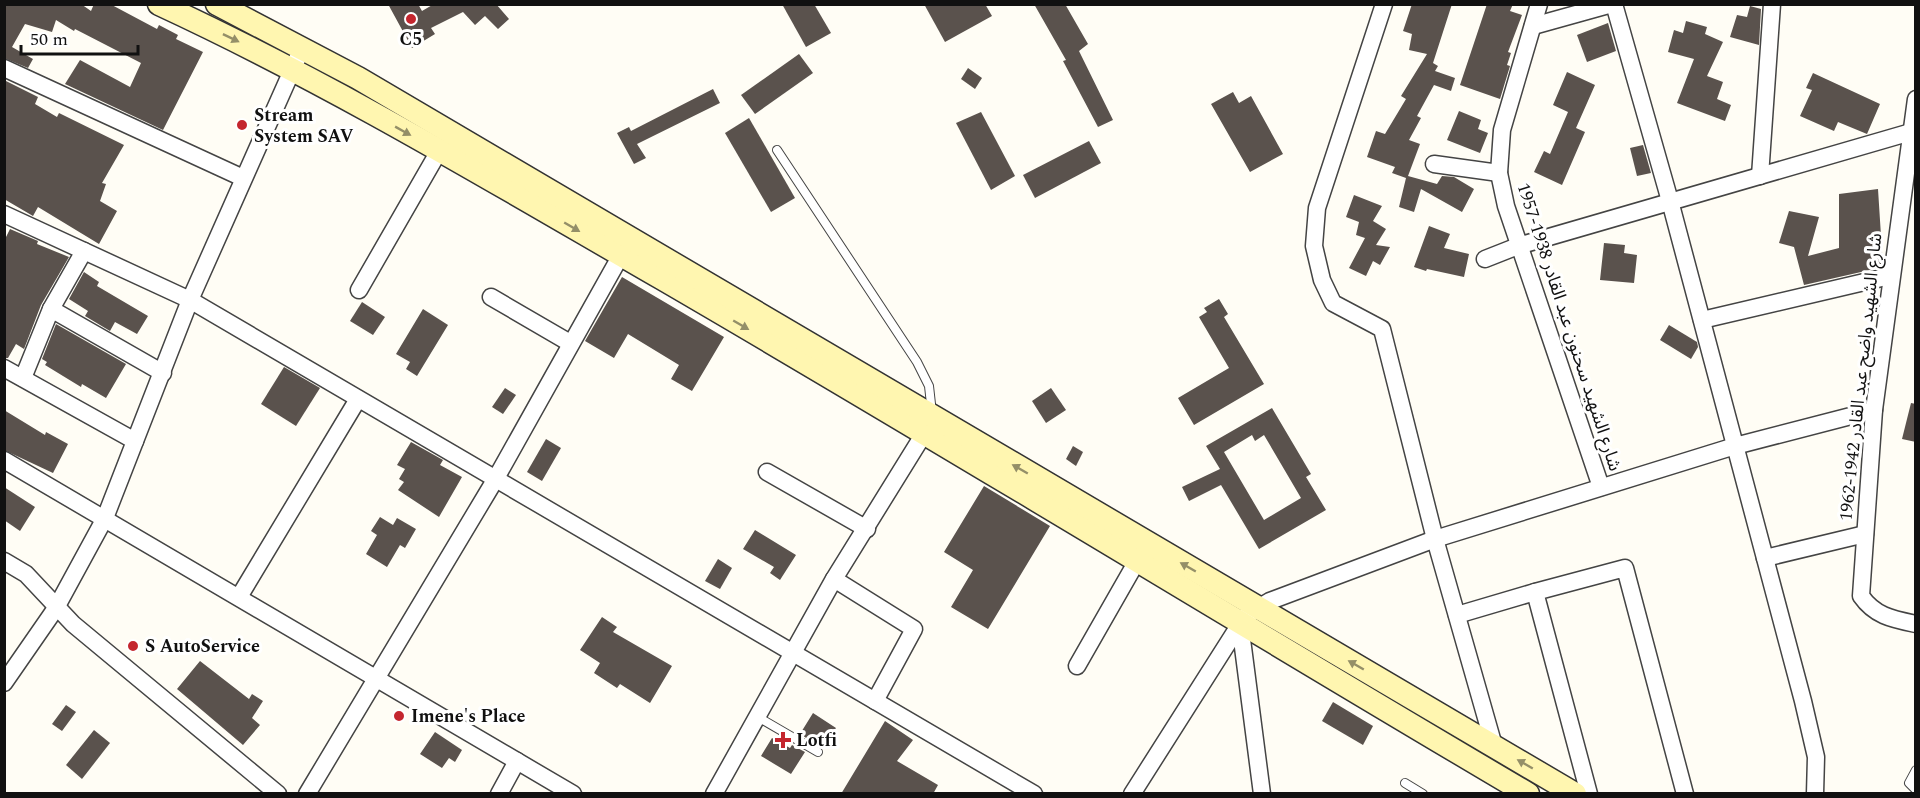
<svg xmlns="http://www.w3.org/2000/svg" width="1920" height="798" viewBox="0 0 1920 798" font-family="Spectral,'Noto Sans Arabic',serif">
	<rect width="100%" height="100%" fill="#fffdf5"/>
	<g fill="#5a524d" fill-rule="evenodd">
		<polygon points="4,4 81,4 91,11 94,4 110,4 157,29 159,25 178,35 176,39 203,52 163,130 65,84 80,60 130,87 141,63 75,29 74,31 56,20 52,32 25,24 12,47 33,59 28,68 4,58"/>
		<polygon points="388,4 418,4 422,11 434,4 496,4 509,19 498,29 485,16 475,25 463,12 431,28 435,34 412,48"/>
		<polygon points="782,4 814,4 831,33 806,47"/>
		<polygon points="924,4 985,4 992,16 945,42"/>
		<polygon points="1034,4 1065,4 1088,44 1079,51 1113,120 1098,127 1063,61 1066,60"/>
		<polygon points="1412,4 1452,4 1433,63 1438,66 1435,71 1455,78 1451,91 1434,85 1417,116 1421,118 1409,140 1420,144 1408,176 1437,184 1442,176 1454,177 1474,189 1462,212 1421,189 1414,212 1399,207 1406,178 1392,173 1395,167 1367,157 1376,131 1385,134 1406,99 1401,96 1427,54 1409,50 1412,34 1403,31"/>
		<polygon points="1487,4 1513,4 1510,11 1522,15 1508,52 1511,53 1507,65 1510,66 1500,99 1460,85"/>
		<polygon points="1750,6 1761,9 1759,45 1730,37 1737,15 1747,17"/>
		<polygon points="1686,21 1707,27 1705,34 1723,42 1707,76 1723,82 1717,99 1731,105 1725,121 1677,103 1694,59 1668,52 1674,30 1683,33"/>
		<polygon points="1608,23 1616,51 1587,62 1577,35"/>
		<polygon points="799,54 813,73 755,114 741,95"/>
		<polygon points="968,68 982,78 975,89 961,79"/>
		<polygon points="1567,72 1595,85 1576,128 1585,132 1562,185 1534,172 1544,151 1550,154 1568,112 1553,105"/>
		<polygon points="1813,73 1880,104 1867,134 1838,122 1834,131 1800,116 1812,90 1806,88"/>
		<polygon points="4,80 38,97 35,104 57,117 59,113 124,145 102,183 106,184 100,201 117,211 99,244 38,207 33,216 4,199"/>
		<polygon points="713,89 720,103 637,144 646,158 634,164 617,133 629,127 631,131"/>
		<polygon points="1233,92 1239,103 1251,96 1283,154 1250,172 1211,104"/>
		<polygon points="1459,111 1481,120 1478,129 1488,133 1480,153 1447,140"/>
		<polygon points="981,112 1015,176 991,190 956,123"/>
		<polygon points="749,118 795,198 771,212 725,133"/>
		<polygon points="1089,141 1101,163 1035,198 1023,175"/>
		<polygon points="1643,145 1651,173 1637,176 1630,148"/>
		<polygon points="1878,189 1883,267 1804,285 1794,247 1779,243 1789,211 1819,217 1808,256 1839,248 1839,194"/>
		<polygon points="1354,195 1382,206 1373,221 1386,229 1376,245 1390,247 1380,265 1373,261 1366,276 1349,268 1365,238 1356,235 1359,222 1346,217"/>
		<polygon points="1429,226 1450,234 1444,248 1469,254 1464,277 1427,269 1426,271 1414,267"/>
		<polygon points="10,229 38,241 37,244 69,257 41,305 24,349 16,344 8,358 4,358 4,241"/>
		<polygon points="1604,243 1625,245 1624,253 1637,255 1634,283 1600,280"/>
		<polygon points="84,272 99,282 97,286 148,316 137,334 115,322 110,331 85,316 88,311 69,299"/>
		<polygon points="622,277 724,337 692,391 671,379 679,365 628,334 614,358 585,341"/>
		<polygon points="1219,299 1228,314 1224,317 1264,384 1194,425 1178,398 1229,368 1199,317 1207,312 1204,308"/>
		<polygon points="362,302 385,317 373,335 350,321"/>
		<polygon points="423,309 448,325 417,376 406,369 410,362 396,354"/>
		<polygon points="56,324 126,364 106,398 82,384 81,387 45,365 47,362 42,359"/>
		<polygon points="1669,325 1697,342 1698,347 1691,359 1660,340"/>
		<polygon points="284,367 320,388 296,426 261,404"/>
		<polygon points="505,388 516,395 503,414 492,407"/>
		<polygon points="1051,388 1066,410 1046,423 1032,401"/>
		<polygon points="1911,403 1916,404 1916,442 1902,439"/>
		<path d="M1272 408 1311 474 1306 477 1326 510 1259 549 1221 485 1189 501 1182 487 1220 469 1206 446ZM1252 435 1255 441 1264 435 1301 498 1264 520 1224 452Z"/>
		<polygon points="4,410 45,435 46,432 68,444 53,473 4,450"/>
		<polygon points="546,439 561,448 542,481 527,472"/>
		<polygon points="411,442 443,460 440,465 462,477 439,517 398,490 404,482 399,479 405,469 397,465"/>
		<polygon points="1073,446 1083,452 1076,466 1066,459"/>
		<polygon points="984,486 1050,526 988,629 951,607 973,570 944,552"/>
		<polygon points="4,487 35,507 20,531 4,520"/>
		<polygon points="380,517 393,525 397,518 416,529 405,548 400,545 387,567 366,554 377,535 371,531"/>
		<polygon points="755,530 796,555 780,580 770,573 774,567 743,549"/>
		<polygon points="718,559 732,568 720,589 705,581"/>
		<polygon points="602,617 617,627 613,632 672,666 650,703 620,684 617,688 594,673 600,663 580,650"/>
		<polygon points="200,661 249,699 252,694 263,701 252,718 260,725 243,745 177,689"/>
		<polygon points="1333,702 1373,726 1363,745 1322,721"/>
		<polygon points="66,705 76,712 62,731 52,724"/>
		<polygon points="813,713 836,728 824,745 813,737 811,741 800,734"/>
		<polygon points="885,721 913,740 897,761 938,785 933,794 841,794"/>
		<polygon points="94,730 110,743 82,779 66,765"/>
		<polygon points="435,732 462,750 455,762 449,758 442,768 420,754"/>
		<polygon points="772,738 790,748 792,745 805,752 791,774 761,756"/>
	</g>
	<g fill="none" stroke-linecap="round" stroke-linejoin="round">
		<g stroke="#444" stroke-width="10">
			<g id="lane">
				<polyline points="777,150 917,362 929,386 932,413"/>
				<polyline points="756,716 818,752"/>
				<polyline points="1916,770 1909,783 1916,790"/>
				<polyline points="1405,783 1423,794"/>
			</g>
		</g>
		<g stroke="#444" stroke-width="19">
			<g id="street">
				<polyline points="1384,4 1317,208 1314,246 1322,280 1333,303 1382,329 1435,539 1494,746"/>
				<polyline points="1539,4 1502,130 1499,173 1506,206 1601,487"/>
				<polyline points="1614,4 1670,201 1803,701 1816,757 1815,794"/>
				<polyline points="1533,26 1612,4"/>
				<polyline points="4,68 243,178"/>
				<path d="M1916 99 1874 410 1861 596C1875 616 1892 619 1916 624"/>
				<polyline points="1434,164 1499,173"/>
				<polyline points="1760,176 1772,4"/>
				<polyline points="4,214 190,300 1034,794"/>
				<polyline points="1485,259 1518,246 1911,132"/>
				<polyline points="359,290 439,151"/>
				<polyline points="491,297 570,343"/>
				<polyline points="51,309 163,373"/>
				<polyline points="1702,320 1890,276"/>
				<polyline points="4,368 135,441"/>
				<polyline points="23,378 51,309 84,251"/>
				<polyline points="4,460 573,794"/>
				<polyline points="767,472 867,529"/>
				<polyline points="1765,558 1865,534"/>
				<polyline points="4,561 26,574 73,624 278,794"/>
				<polyline points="834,579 914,629 875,701"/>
				<polyline points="239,597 358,399"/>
				<polyline points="1457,615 1535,592"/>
				<polyline points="1240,624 1262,794"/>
				<polyline points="1077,666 1137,561"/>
				<polyline points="4,683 56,608 105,518 190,300 302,48"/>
				<polyline points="307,794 495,480 621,255"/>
				<polyline points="499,794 517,761"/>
				<polyline points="714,794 834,579 930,424"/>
				<polyline points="1132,794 1240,624 1248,614 1270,601 1435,539 1735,446 1874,410"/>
				<polyline points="1589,794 1535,592 1625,568 1685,794"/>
			</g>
		</g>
		<g stroke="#333" stroke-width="25">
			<g id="secondary">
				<path d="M159 4C332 84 496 183 661 278 952 447 1238 623 1528 794"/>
				<polyline points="217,4 358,78 1575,794"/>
			</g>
		</g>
		<use href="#lane" stroke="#fff" stroke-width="8"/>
		<use href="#street" stroke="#fff" stroke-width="16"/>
		<use href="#secondary" stroke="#fff6b0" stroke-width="22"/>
	</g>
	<defs><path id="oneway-solid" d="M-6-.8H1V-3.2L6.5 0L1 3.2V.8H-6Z" transform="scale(1.5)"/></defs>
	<g fill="#948f68">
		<use href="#oneway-solid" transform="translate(231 38) rotate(26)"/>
		<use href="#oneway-solid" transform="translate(403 131) rotate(29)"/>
		<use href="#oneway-solid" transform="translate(572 227) rotate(30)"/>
		<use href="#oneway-solid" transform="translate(741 325) rotate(30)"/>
		<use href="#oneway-solid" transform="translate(1020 469) rotate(-150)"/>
		<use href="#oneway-solid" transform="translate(1188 567) rotate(-150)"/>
		<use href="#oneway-solid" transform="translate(1356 665) rotate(-150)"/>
		<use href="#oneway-solid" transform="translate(1525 764) rotate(-150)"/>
	</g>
	<g fill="#c4262e" stroke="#fff" stroke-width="2">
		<circle cx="411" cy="19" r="6"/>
		<circle cx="242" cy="125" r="6"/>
		<circle cx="133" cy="646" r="6"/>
		<circle cx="399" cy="716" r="6"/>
		<path d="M780 731h6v6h6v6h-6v6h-6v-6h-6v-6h6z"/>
	</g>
	<g text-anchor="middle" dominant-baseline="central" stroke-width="6" stroke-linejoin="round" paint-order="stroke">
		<g font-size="18" font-weight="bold" fill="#111" stroke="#fff" text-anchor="start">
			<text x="411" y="39" text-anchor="middle">C5</text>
			<text x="254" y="115">Stream<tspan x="254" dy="21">System SAV</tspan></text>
			<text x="145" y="646">S AutoService</text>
			<text x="411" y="716">Imene's Place</text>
			<text x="796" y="740">Lotfi</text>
		</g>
		<g font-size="18" fill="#111" stroke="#fff">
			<text transform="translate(1569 327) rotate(72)">شارع الشهيد سحنون عبد القادر 1938-1957</text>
			<text transform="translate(1861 377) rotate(-84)">شارع الشهيد واضح عبد القادر 1942-1962</text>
		</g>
	</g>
	<rect width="1920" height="798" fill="none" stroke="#111111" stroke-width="12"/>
	<path d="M21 45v9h117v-9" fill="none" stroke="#111111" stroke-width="3"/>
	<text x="30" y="45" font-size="18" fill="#111111" stroke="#ffffff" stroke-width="4.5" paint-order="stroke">50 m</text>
</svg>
